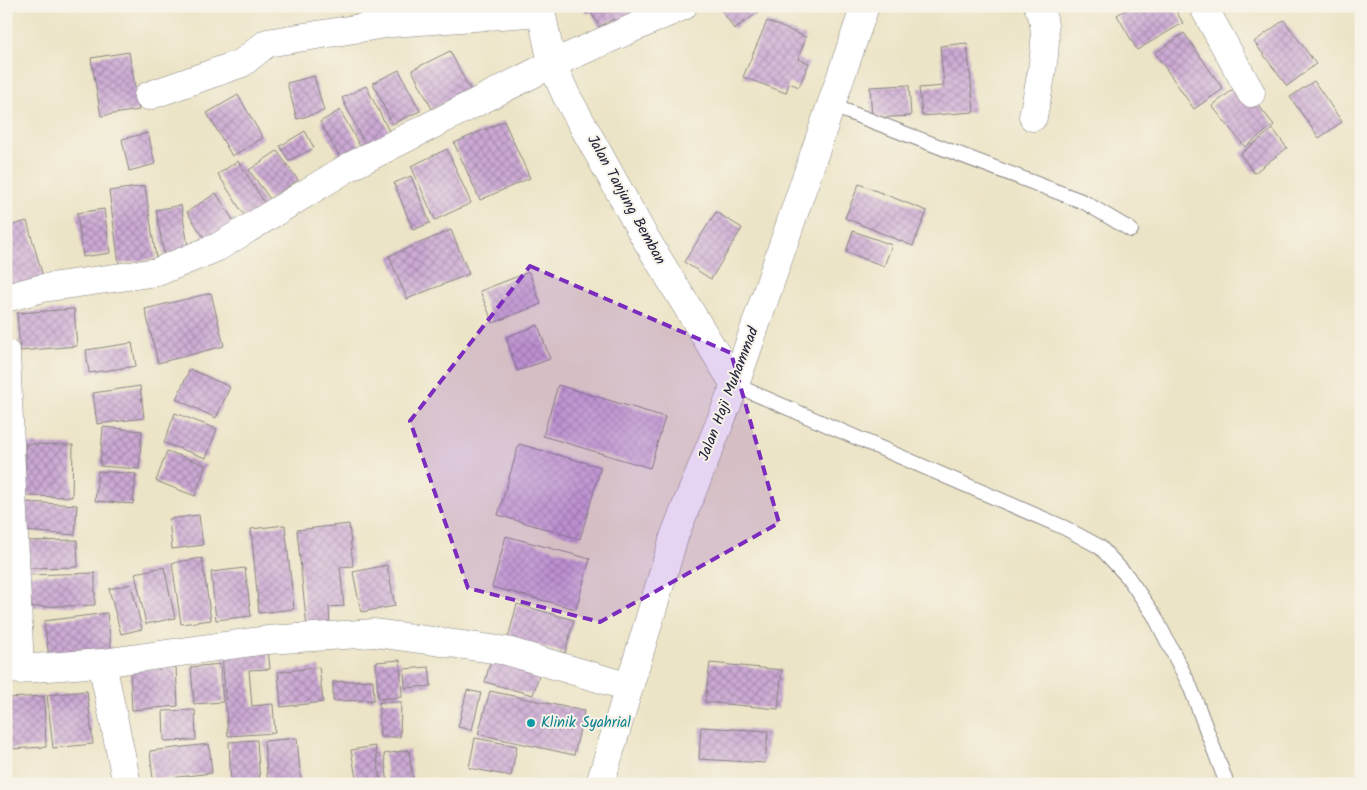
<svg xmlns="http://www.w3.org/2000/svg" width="1367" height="790" viewBox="0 0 1367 790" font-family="Kalam,sans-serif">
	<defs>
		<pattern id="building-cross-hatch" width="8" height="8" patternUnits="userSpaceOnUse" patternTransform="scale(1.25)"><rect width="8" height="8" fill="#cca9d4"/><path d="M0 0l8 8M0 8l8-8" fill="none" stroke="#a589ad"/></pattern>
	</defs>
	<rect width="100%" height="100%" fill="#f7f3e8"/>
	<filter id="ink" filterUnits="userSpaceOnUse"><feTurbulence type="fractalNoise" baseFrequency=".02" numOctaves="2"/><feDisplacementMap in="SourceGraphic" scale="10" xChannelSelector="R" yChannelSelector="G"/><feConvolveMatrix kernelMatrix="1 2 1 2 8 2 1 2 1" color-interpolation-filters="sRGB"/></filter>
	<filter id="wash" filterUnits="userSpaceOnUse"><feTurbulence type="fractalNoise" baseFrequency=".0096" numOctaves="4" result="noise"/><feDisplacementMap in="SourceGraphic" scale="20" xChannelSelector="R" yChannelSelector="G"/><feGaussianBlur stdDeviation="1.12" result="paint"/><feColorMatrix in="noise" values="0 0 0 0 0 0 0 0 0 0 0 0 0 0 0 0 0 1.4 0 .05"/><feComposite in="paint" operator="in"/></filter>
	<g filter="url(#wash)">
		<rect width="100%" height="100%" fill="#ece4c6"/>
		<g id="blocks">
			<g fill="url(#building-cross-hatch)">
				<polygon points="582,6 658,6 619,28 613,19 599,27 591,12 586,14"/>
				<polygon points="719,6 759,6 762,10 734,29"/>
				<polygon points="1132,6 1173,6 1183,23 1137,50 1117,15"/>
				<polygon points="1284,20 1316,64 1287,86 1254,42"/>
				<polygon points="767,21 806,37 798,59 809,63 799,87 789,83 786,93 743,77"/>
				<polygon points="1184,33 1223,89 1194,109 1155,53"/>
				<polygon points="967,43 974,112 922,116 919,88 944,86 940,46"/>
				<polygon points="450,51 470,90 432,109 412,70"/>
				<polygon points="129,52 139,110 101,116 91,58"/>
				<polygon points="399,70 420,111 392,124 373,83"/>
				<polygon points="314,76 324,111 297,119 287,83"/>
				<polygon points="1314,81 1342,122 1319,138 1290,97"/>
				<polygon points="1241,83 1274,125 1245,147 1212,106"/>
				<polygon points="909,85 911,116 872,118 870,87"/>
				<polygon points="366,86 391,135 366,147 342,98"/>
				<polygon points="238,95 263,138 232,156 207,113"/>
				<polygon points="340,110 361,148 341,159 320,122"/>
				<polygon points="504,121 530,178 480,200 454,143"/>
				<polygon points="1273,129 1287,148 1254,173 1240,154"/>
				<polygon points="305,131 314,148 289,161 280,146"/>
				<polygon points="148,133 155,164 129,171 122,139"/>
				<polygon points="447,149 471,203 435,220 411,166"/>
				<polygon points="277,151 298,180 270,199 249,170"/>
				<polygon points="238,161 269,210 249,223 218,174"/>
				<polygon points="411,176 430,223 413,230 394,183"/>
				<polygon points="859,184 927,211 913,246 845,218"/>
				<polygon points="145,186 156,258 119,264 109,191"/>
				<polygon points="216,193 235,223 207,242 187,212"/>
				<polygon points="181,205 189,251 164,255 156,210"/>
				<polygon points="104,209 110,253 83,257 77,213"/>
				<polygon points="716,212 742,228 711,279 684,262"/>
				<polygon points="27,221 44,280 6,290 6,227"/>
				<polygon points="451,230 469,274 407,299 389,256"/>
				<polygon points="853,231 892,245 884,266 846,252"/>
				<polygon points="529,272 541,304 493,323 480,291"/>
				<polygon points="211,293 224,346 158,363 145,309"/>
				<polygon points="74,309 77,346 20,351 17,313"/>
				<polygon points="538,325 550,359 517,371 506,337"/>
				<polygon points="132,343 136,366 89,373 86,350"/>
				<polygon points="190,369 230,387 216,418 176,399"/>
				<polygon points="558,385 665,417 650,468 543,436"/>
				<polygon points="140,386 144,418 97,424 93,393"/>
				<polygon points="175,413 217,429 206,458 164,443"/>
				<polygon points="103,427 142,431 139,469 100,466"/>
				<polygon points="26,444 73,445 72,497 25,496"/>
				<polygon points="519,444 601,467 580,539 498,515"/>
				<polygon points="167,451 206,465 195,496 156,481"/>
				<polygon points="98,471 136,474 133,504 95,501"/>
				<polygon points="26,502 77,505 75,535 24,531"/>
				<polygon points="199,515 203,545 172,549 169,519"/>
				<polygon points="349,524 353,566 340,567 344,606 329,607 330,626 307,629 297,530"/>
				<polygon points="285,525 294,609 259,613 251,529"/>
				<polygon points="506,536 590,559 576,609 492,587"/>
				<polygon points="77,540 78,567 29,568 28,541"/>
				<polygon points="202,558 211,620 181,624 172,563"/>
				<polygon points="387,565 395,606 361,612 353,572"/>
				<polygon points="164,567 175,618 146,624 135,573"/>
				<polygon points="245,568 251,616 216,620 211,572"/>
				<polygon points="95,573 95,605 27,607 27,575"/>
				<polygon points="131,584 142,629 121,634 109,589"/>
				<polygon points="517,604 574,620 565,653 508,638"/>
				<polygon points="107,613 112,655 50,664 44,621"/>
				<polygon points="268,649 270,669 249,670 252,706 273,704 275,733 228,736 222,653"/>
				<polygon points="492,655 541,669 533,695 485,682"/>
				<polygon points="400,660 402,697 378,699 376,662"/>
				<polygon points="710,663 782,670 778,709 705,702"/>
				<polygon points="220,664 223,702 194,704 191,667"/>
				<polygon points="176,667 178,706 132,710 130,670"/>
				<polygon points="319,667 323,702 281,707 278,672"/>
				<polygon points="429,667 431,686 405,688 404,669"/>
				<polygon points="373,680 374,700 333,701 333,682"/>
				<polygon points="467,690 481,693 472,730 458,727"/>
				<polygon points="87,691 93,744 53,748 47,695"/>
				<polygon points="490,691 584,711 574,755 478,734"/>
				<polygon points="44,696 46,747 9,749 7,698"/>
				<polygon points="379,702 401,702 400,737 380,737"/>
				<polygon points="195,710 196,740 164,741 163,711"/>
				<polygon points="701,727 768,731 765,763 699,759"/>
				<polygon points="297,738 301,783 268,784 264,741"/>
				<polygon points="475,738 517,746 511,776 469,768"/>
				<polygon points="257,740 260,783 231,784 229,742"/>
				<polygon points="209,744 212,773 153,780 150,751"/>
				<polygon points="375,746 381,784 357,784 351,750"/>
				<polygon points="409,750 413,781 388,784 384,754"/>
			</g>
		</g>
	</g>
	<g filter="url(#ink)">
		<use href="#blocks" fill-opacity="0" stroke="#878380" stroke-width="1"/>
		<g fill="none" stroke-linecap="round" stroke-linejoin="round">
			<g stroke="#878380" stroke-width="16">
				<g id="service">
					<polyline points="830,105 1084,202 1131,230"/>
					<polyline points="735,385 1065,528 1100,547 1127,576 1154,615 1190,686 1227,784"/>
				</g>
			</g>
			<g stroke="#878380" stroke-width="29">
				<g id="minor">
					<polyline points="540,6 552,64 566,95 644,236 735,385"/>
					<polyline points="1203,6 1251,93"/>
					<polyline points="148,96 242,63 267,43 392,23 541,12"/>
					<path d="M1033 117C1038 87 1054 33 1038 6"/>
					<polyline points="6,298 43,288 157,272 218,247 349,167 552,64 683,6"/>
					<polyline points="6,353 20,670"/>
					<polyline points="102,663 267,640 375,633 507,651 629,687"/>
					<polyline points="6,670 102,663 127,784"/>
				</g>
			</g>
			<g stroke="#878380" stroke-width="29">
				<polyline id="tertiary" points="600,784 675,534 735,385 865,6"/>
			</g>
			<use href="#service" stroke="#fff" stroke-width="14"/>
			<use href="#minor" stroke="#fff" stroke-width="28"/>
			<use href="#tertiary" stroke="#fff" stroke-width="28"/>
		</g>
	</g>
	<path fill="#7b2cbf" fill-opacity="0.2" stroke="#7b2cbf" stroke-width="4" stroke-dasharray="10 6" stroke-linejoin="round" d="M530 266 731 353 779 523 600 622 468 588 410 421Z"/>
	<circle fill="#0f9aa8" stroke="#f7f3e8" stroke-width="2" cx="531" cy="723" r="5"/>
	<g text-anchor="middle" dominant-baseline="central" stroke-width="4" stroke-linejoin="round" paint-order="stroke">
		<g font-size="15" fill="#22223b" stroke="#f7f3e8">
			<text transform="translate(626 200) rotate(61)">Jalan Tanjung Bemban</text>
			<text transform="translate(729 394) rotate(-69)">Jalan Haji Muhammad</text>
		</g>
		<g font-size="15" fill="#0d838f" stroke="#f7f3e8" text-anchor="start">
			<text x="541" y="723">Klinik Syahrial</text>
		</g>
	</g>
	<rect width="1367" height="790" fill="none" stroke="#f7f3e8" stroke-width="25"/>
</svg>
